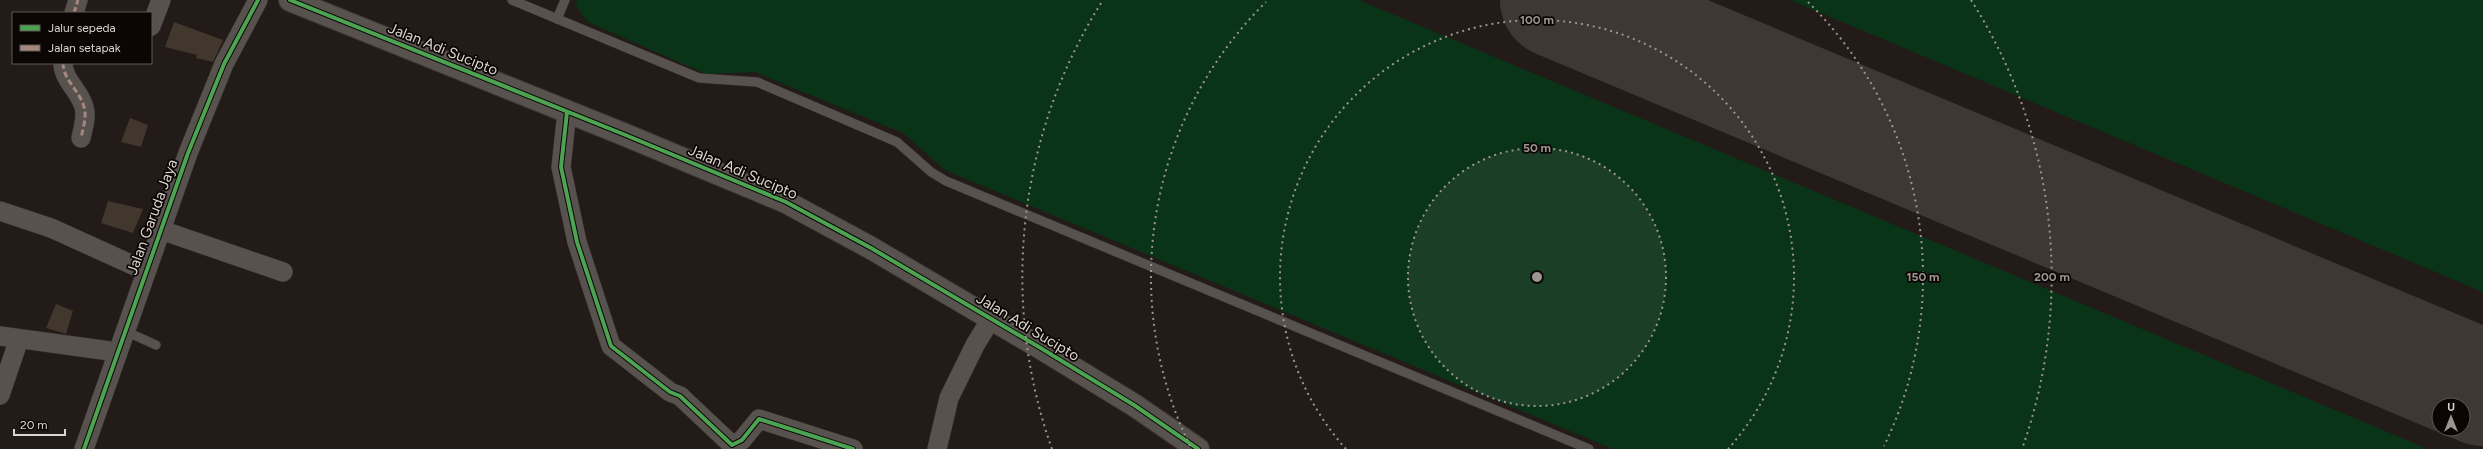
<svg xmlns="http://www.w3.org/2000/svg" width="2483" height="449" viewBox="0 0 2483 449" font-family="Figtree,sans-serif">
	<rect width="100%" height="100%" fill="#221b17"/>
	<g fill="#0a3418">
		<polygon points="577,0 1359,0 2428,449 1613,449 945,170 903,133 755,72 706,74 588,22 576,6"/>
		<polygon points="1790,0 2483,0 2483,292"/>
	</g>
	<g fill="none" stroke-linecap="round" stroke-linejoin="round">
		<polyline stroke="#3e3835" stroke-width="116" points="1558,0 2483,388"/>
	</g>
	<g fill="#42372d">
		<polygon points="174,22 223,40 213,62 196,58 197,55 165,47"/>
		<polygon points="130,118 148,125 141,147 121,142"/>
		<polygon points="108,201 143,209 133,233 101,223"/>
		<polygon points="56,304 73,311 66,334 46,328"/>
	</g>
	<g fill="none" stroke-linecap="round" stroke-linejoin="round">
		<g stroke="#3d3735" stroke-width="10">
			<g id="service">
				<polyline points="512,0 699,78 757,82 897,142 931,172 946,181 1589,449"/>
				<polyline points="557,19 565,0"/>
				<polyline points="125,331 156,345"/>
			</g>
		</g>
		<g stroke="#3d3735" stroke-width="20">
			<g id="minor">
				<polyline points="74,13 78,0"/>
				<polyline points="151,26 161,0"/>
				<path d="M63 63C63 80 80 91 84 107 87 117 83 128 81 138"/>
				<polyline points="567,112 561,167 577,242 611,346 670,392 680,396 732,445 742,440 759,419 853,449"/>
				<polyline points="0,211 51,228 146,271"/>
				<polyline points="161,230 283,272"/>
				<polyline points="0,336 117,352"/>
				<polyline points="0,395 19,339"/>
				<polyline points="84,449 188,153 224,64 258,0"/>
				<polyline points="937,449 949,398 975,345 991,319"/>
			</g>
		</g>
		<g stroke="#3d3735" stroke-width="24">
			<polyline id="tertiary" points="290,0 623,134 786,202 871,248 1039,347 1134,405 1198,449"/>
		</g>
		<use href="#service" stroke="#58524f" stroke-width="9"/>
		<use href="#minor" stroke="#58524f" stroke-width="19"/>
		<use href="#tertiary" stroke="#58524f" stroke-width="22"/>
		<g stroke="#a5887d" stroke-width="3" stroke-dasharray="6 3" stroke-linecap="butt">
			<polyline points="74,13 78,0"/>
			<path d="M63 63C63 80 80 91 84 107 87 117 83 128 81 138"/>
		</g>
		<g stroke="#0b0604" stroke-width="6">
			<g id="cycleway">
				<polyline points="290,0 623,134 786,202 871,248 1039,347 1134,405 1198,449"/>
				<polyline points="567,112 561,167 577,242 611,346 670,392 680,396 732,445 742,440 759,419 853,449"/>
				<polyline points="84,449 188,153 224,64 258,0"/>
			</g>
		</g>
		<use href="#cycleway" stroke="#4ca352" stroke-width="4"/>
	</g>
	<circle cx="1537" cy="277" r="129" fill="#9c948f" fill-opacity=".12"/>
	<g fill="none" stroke="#9c948f" stroke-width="2" stroke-dasharray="2 4">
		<circle cx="1537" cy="277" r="129"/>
		<path d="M1346 449A257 257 0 1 1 1728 449"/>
		<path d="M1190 446A386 386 0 0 1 1266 2M1808 2A386 386 0 0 1 1884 446"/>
		<path d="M1052 449A515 515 0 0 1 1103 0M1971 0A515 515 0 0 1 2022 449"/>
	</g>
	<g text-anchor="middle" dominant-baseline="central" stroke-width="3.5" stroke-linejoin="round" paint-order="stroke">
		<g font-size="15" fill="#ddd5d0" stroke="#0b0604">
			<text transform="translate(443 49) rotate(22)">Jalan Adi Sucipto</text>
			<text transform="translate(743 172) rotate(23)">Jalan Adi Sucipto</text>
			<text transform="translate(152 217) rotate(-70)">Jalan Garuda Jaya</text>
			<text transform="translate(1028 327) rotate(31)">Jalan Adi Sucipto</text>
		</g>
	</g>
	<circle cx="1537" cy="277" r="6" fill="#9c948f" stroke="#0b0604" stroke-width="2"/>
	<g font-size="12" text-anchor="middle" font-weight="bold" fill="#9c948f" stroke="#0b0604" stroke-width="3.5" stroke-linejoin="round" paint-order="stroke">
		<text x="1537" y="24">100 m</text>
		<text x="1537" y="152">50 m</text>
		<text x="1923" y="281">150 m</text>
		<text x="2052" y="281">200 m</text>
	</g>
	<rect x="12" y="12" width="140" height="52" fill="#0b0604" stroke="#5f5956"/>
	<rect x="20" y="25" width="20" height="6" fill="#4ca352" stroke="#5f5956"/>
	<text x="48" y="32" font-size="12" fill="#ddd5d0">Jalur sepeda</text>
	<rect x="20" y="45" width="20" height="6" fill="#a5887d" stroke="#5f5956"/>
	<text x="48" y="52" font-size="12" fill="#ddd5d0">Jalan setapak</text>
	<g transform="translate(2451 417)"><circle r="19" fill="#0b0604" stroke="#5f5956"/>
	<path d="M0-3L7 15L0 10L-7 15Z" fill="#9c948f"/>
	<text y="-6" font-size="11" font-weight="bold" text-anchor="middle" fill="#ddd5d0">U</text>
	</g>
	<path d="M14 429v6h51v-6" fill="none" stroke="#ddd5d0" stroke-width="2"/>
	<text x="20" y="429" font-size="12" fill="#ddd5d0" stroke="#0b0604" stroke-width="3" paint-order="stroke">20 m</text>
</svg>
